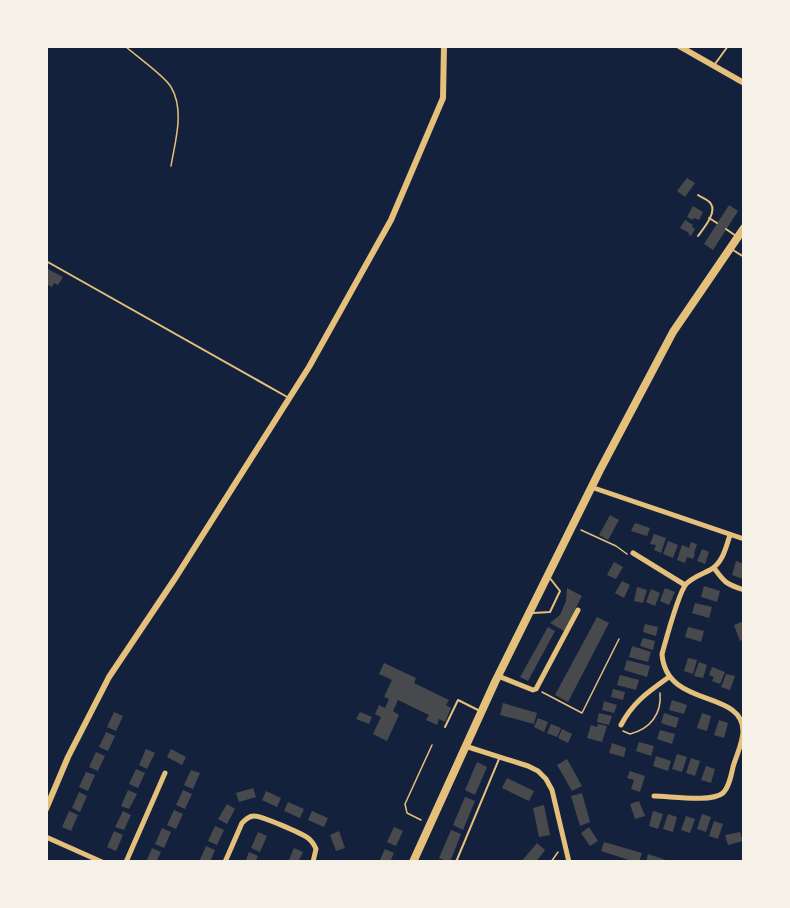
<svg xmlns="http://www.w3.org/2000/svg" width="790" height="908" viewBox="0 0 790 908" font-family="'Public Sans',sans-serif">
	<rect width="100%" height="100%" fill="#14213d"/>
	<g fill="#48494c">
		<polygon points="687,178 695,183 685,197 677,191"/>
		<polygon points="729,205 738,211 713,250 704,244"/>
		<polygon points="693,206 703,212 699,220 694,218 693,220 687,217"/>
		<polygon points="685,220 693,225 692,227 695,229 691,236 688,234 689,233 680,228"/>
		<polygon points="46,268 63,277 58,285 54,283 52,287 46,284"/>
		<polygon points="610,515 619,520 608,540 599,535"/>
		<polygon points="635,523 650,528 647,536 631,531"/>
		<polygon points="654,534 666,538 661,553 654,550 656,545 650,544"/>
		<polygon points="668,541 678,545 673,558 663,554"/>
		<polygon points="691,542 697,544 694,553 695,554 693,559 687,557 685,563 677,560 682,545 689,548"/>
		<polygon points="702,549 709,552 705,564 697,561"/>
		<polygon points="736,561 744,564 743,579 732,575"/>
		<polygon points="614,562 623,567 616,579 607,575"/>
		<polygon points="622,581 630,585 624,598 615,593"/>
		<polygon points="704,586 720,591 717,602 701,597"/>
		<polygon points="637,587 647,590 643,603 634,601"/>
		<polygon points="567,588 582,596 564,631 550,623 560,615 566,601"/>
		<polygon points="665,588 675,592 669,605 660,601"/>
		<polygon points="651,589 660,593 655,606 646,602"/>
		<polygon points="695,603 712,607 709,618 692,613"/>
		<polygon points="597,617 609,623 568,702 555,695"/>
		<polygon points="744,621 744,639 740,641 734,625"/>
		<polygon points="645,624 658,627 656,636 643,632"/>
		<polygon points="548,627 555,631 528,681 520,677"/>
		<polygon points="688,627 704,631 701,642 685,637"/>
		<polygon points="643,638 655,641 653,650 640,646"/>
		<polygon points="632,646 651,652 648,662 629,657"/>
		<polygon points="688,658 697,660 693,674 684,671"/>
		<polygon points="627,660 650,666 647,677 624,670"/>
		<polygon points="699,662 707,665 703,678 694,676"/>
		<polygon points="384,663 416,678 414,683 449,700 446,705 451,708 445,722 439,719 437,725 426,720 429,715 398,700 393,711 399,715 387,741 373,734 381,717 375,714 379,705 385,708 389,699 384,697 392,680 379,674"/>
		<polygon points="712,667 725,672 720,684 712,681 714,677 709,675"/>
		<polygon points="726,674 735,676 730,690 721,687"/>
		<polygon points="620,675 639,680 636,690 617,685"/>
		<polygon points="613,689 625,692 623,700 611,697"/>
		<polygon points="672,700 687,705 684,714 669,710"/>
		<polygon points="604,701 617,705 614,713 602,710"/>
		<polygon points="503,703 537,713 534,724 500,715"/>
		<polygon points="114,712 123,716 116,731 107,727"/>
		<polygon points="360,712 372,717 369,724 356,719"/>
		<polygon points="599,713 612,716 609,725 597,722"/>
		<polygon points="664,713 679,718 676,728 661,723"/>
		<polygon points="702,713 711,716 707,731 697,728"/>
		<polygon points="538,718 548,722 544,732 534,727"/>
		<polygon points="719,720 728,723 724,738 714,735"/>
		<polygon points="551,724 561,728 557,737 547,733"/>
		<polygon points="598,724 607,726 602,742 587,738 591,725 597,727"/>
		<polygon points="562,729 572,734 568,743 558,738"/>
		<polygon points="660,730 675,734 672,744 657,739"/>
		<polygon points="106,732 115,736 108,751 99,747"/>
		<polygon points="639,742 654,746 651,756 636,751"/>
		<polygon points="612,743 626,748 624,757 609,753"/>
		<polygon points="146,749 155,753 147,769 139,765"/>
		<polygon points="171,749 186,757 182,765 167,757"/>
		<polygon points="96,752 105,756 98,771 89,767"/>
		<polygon points="677,754 687,757 682,772 672,769"/>
		<polygon points="656,756 671,761 668,771 653,766"/>
		<polygon points="691,758 700,761 695,776 686,773"/>
		<polygon points="567,759 582,786 572,791 557,765"/>
		<polygon points="477,762 487,767 475,795 465,790"/>
		<polygon points="706,766 715,769 711,783 701,780"/>
		<polygon points="136,769 145,773 138,788 129,784"/>
		<polygon points="191,770 200,773 193,789 184,785"/>
		<polygon points="630,771 645,776 640,792 631,789 634,780 627,778"/>
		<polygon points="86,772 95,775 88,791 79,787"/>
		<polygon points="507,778 534,791 529,801 502,788"/>
		<polygon points="253,788 256,797 239,802 236,793"/>
		<polygon points="128,790 137,794 129,809 121,806"/>
		<polygon points="183,790 192,794 185,809 176,805"/>
		<polygon points="266,791 281,798 277,807 262,800"/>
		<polygon points="79,792 87,796 80,812 72,808"/>
		<polygon points="582,793 590,822 580,826 571,796"/>
		<polygon points="465,797 475,801 463,830 453,825"/>
		<polygon points="639,801 645,816 635,819 630,804"/>
		<polygon points="288,802 304,809 300,818 284,811"/>
		<polygon points="227,804 235,809 227,824 218,819"/>
		<polygon points="544,805 550,835 539,837 533,808"/>
		<polygon points="174,810 183,814 176,829 167,825"/>
		<polygon points="69,811 78,815 71,831 62,827"/>
		<polygon points="123,811 131,815 124,830 115,827"/>
		<polygon points="312,811 328,818 324,827 308,820"/>
		<polygon points="653,811 663,814 658,829 649,826"/>
		<polygon points="668,814 677,817 673,832 663,829"/>
		<polygon points="702,814 711,817 706,832 697,829"/>
		<polygon points="686,816 695,819 690,833 681,830"/>
		<polygon points="714,821 723,824 718,839 709,836"/>
		<polygon points="215,826 224,830 217,845 208,841"/>
		<polygon points="394,827 403,831 396,846 387,842"/>
		<polygon points="589,827 598,841 590,846 581,833"/>
		<polygon points="162,828 171,832 164,848 155,844"/>
		<polygon points="451,830 461,834 450,862 448,862 439,858"/>
		<polygon points="114,831 123,835 116,851 107,847"/>
		<polygon points="339,831 345,848 336,851 330,835"/>
		<polygon points="258,832 267,836 260,852 251,848"/>
		<polygon points="740,832 743,841 728,845 725,835"/>
		<polygon points="604,842 642,853 639,862 635,862 601,851"/>
		<polygon points="537,843 545,850 536,862 521,862"/>
		<polygon points="206,846 215,850 210,862 199,862"/>
		<polygon points="152,848 161,852 156,862 146,862"/>
		<polygon points="294,848 303,852 298,862 288,862"/>
		<polygon points="385,849 394,853 390,862 379,862"/>
		<polygon points="249,852 258,856 255,862 245,862"/>
		<polygon points="648,854 669,861 669,862 646,862"/>
	</g>
	<g fill="none" stroke-linecap="round" stroke-linejoin="round">
		<g stroke="#e5c07b" stroke-width="1.5">
			<path d="M125 46C136 56 165 76 171 87 185 110 175 142 171 166"/>
			<polyline points="581,530 616,546 627,554"/>
			<polyline points="542,692 582,713 619,639"/>
			<path d="M623 731 630 734C650 729 662 714 660 693"/>
			<polyline points="421,820 407,813 405,804 432,745"/>
			<polyline points="551,862 558,852"/>
		</g>
		<g stroke="#e5c07b" stroke-width="2">
			<polyline points="715,64 728,46"/>
			<polyline points="709,218 717,223"/>
			<polyline points="726,229 736,236"/>
			<path d="M698 236C703 229 717 213 711 204 709 200 702 198 698 195"/>
			<polyline points="733,250 744,257"/>
			<polyline points="46,261 289,398"/>
			<polyline points="533,613 550,612 560,591 549,577"/>
			<polyline points="445,727 458,700 480,711"/>
			<polyline points="456,862 499,759"/>
		</g>
		<g stroke="#e5c07b" stroke-width="5">
			<polyline points="591,487 744,539"/>
			<polyline points="633,553 685,585"/>
			<path d="M714 568C725 583 726 584 744 590"/>
			<polyline points="498,676 533,690 536,689 578,610"/>
			<path d="M621 725C633 702 648 692 669 677"/>
			<polyline points="465,746 528,766 538,771 546,779 552,790 569,862"/>
			<path d="M654 796C670 796 711 803 723 793 729 787 731 776 733 767 736 756 743 743 743 731 743 689 666 709 662 654 666 640 678 594 686 584 693 577 702 574 710 570 723 563 726 547 730 535"/>
			<polyline points="46,837 102,862"/>
			<polyline points="126,862 165,773"/>
			<path d="M225 862 242 823C246 819 249 816 254 816 262 816 301 833 308 838 312 841 314 844 316 849L313 862"/>
		</g>
		<g stroke="#e5c07b" stroke-width="6">
			<polyline points="679,46 744,83"/>
			<polyline points="46,809 68,757 109,677 176,577 309,367 391,220 443,98 444,46"/>
		</g>
		<polyline stroke="#e5c07b" stroke-width="8" points="413,862 495,682 600,470 673,332 744,228"/>
	</g>
	<rect width="790" height="908" fill="none" stroke="#f6f1e7" stroke-width="96"/>
</svg>
